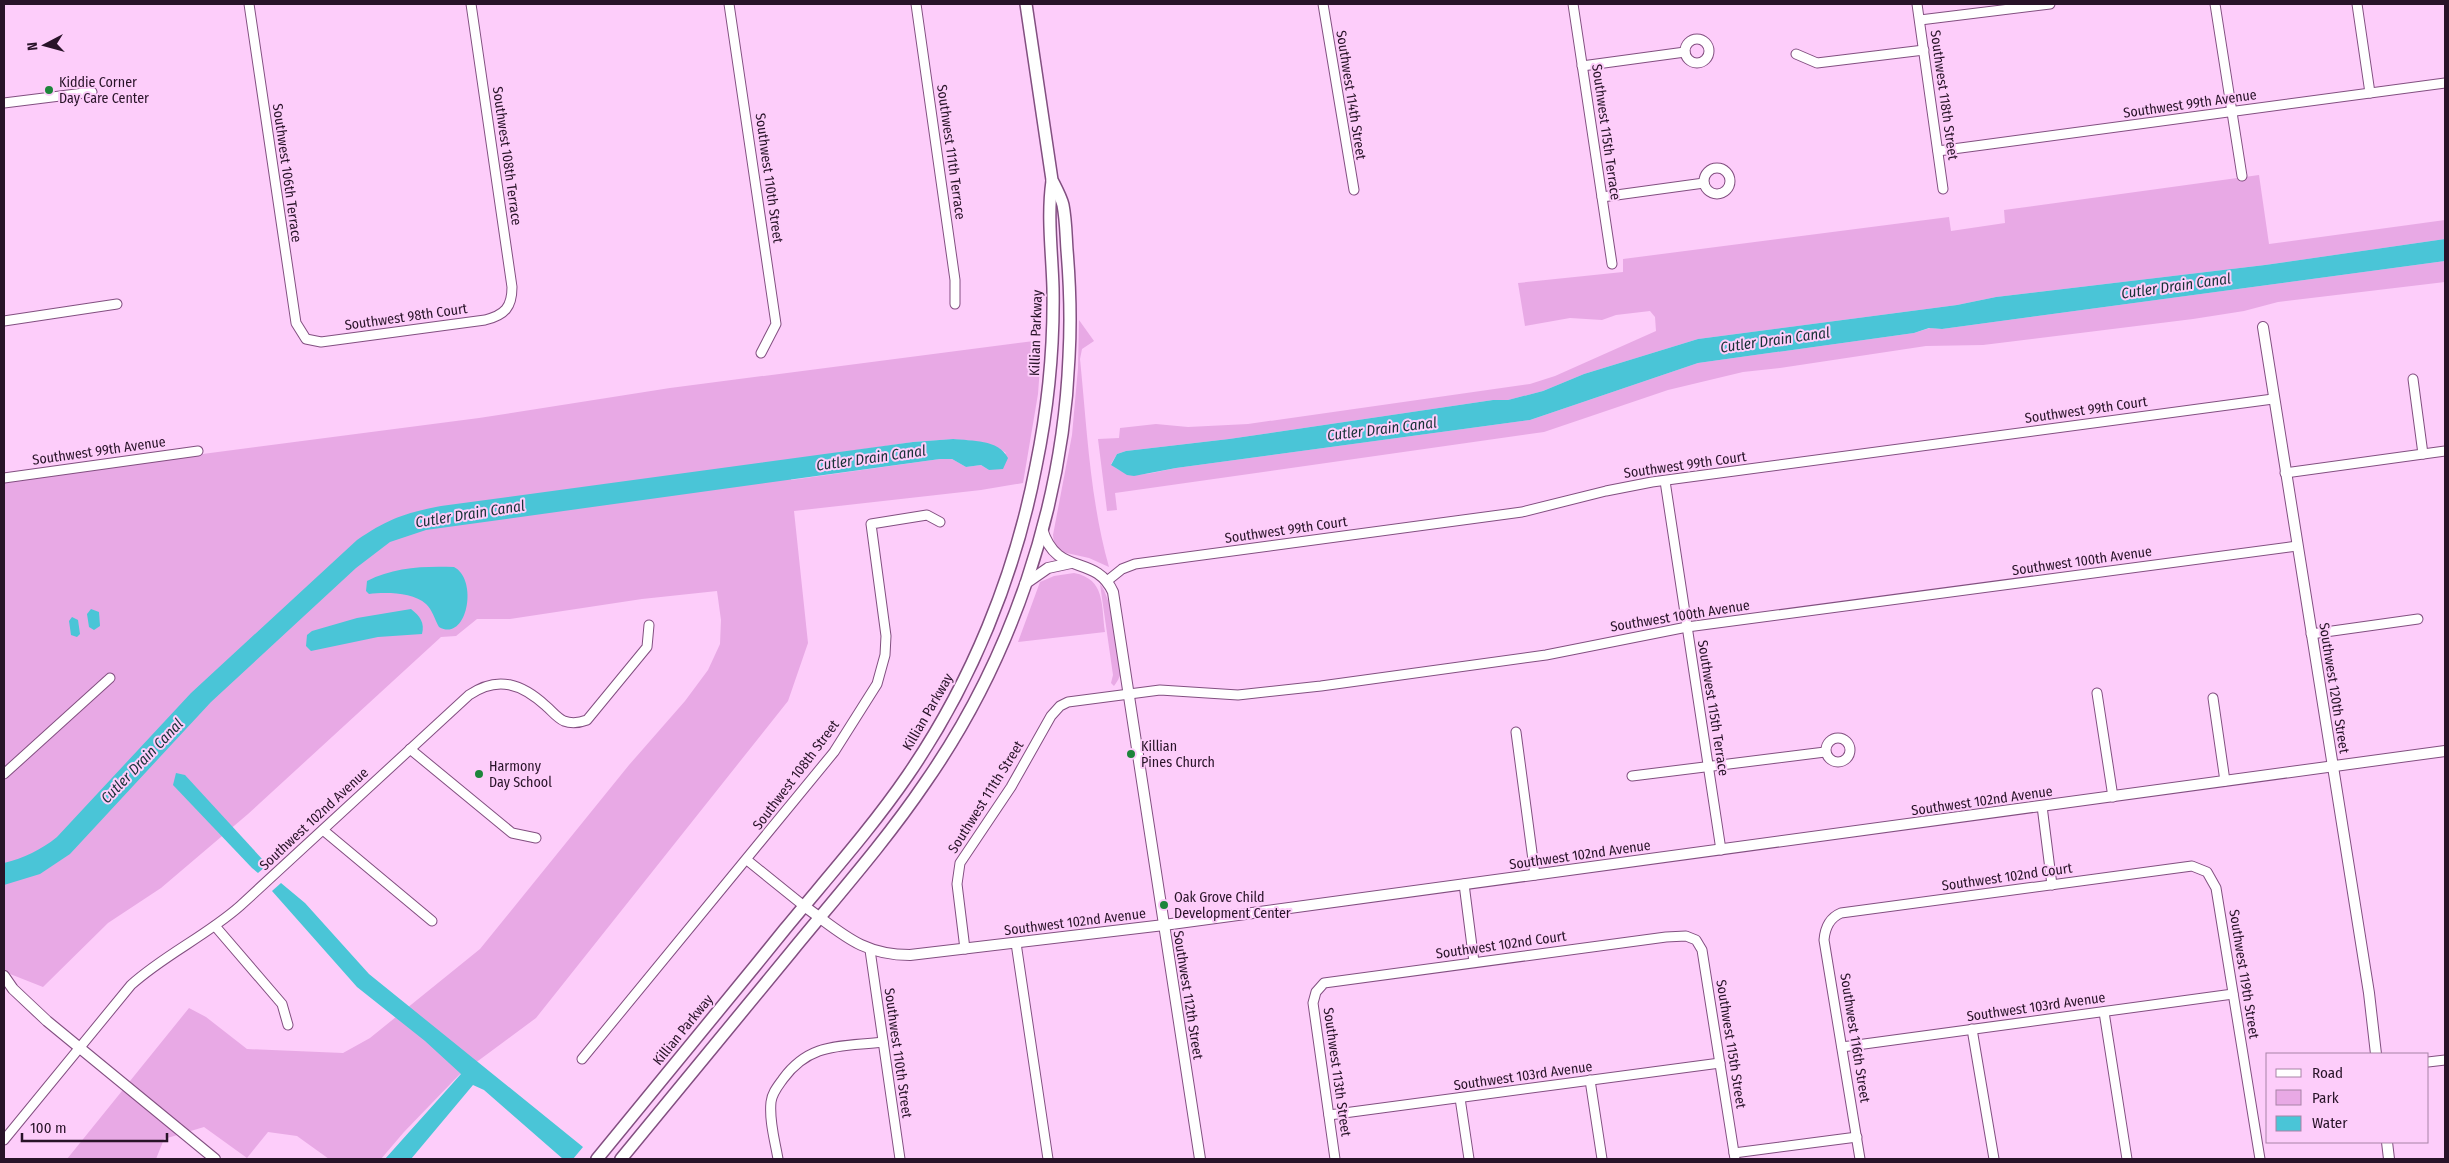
<svg xmlns="http://www.w3.org/2000/svg" width="2449" height="1163" viewBox="0 0 2449 1163" font-family="'Fira Sans Condensed',sans-serif">
	<rect width="100%" height="100%" fill="#fdcdfa"/>
	<g fill="#e8a9e5" fill-rule="evenodd">
		<path d="M2259 175 2269 244 2445 220V239L2265 265 1996 297 1957 305 1698 339 1584 374 1543 391 1508 400H1493L1229 439 1126 451 1117 454 1111 464C1130 482 1153 472 1176 468L1530 420 1698 363 1914 333 1930 328 1942 329 2445 261V282L2278 302 2244 311 2193 319 1983 345 1926 346 1780 368 1743 372 1668 390 1544 432 1115 493 1117 510 1107 511 1098 439 1119 438 1120 428 1156 424 1188 427 1248 424 1530 384 1555 376 1656 331 1655 317 1650 311 1616 315 1602 320 1570 318 1525 326 1518 283 1623 272V259L1949 217 1951 231 2005 223 2004 210Z"/>
		<path d="M1079 320 1094 341 1082 349 1080 359C1087 428 1090 500 1109 567L1089 558 1062 552 1054 544 1053 535 1072 435 1078 368Z"/>
		<path d="M1042 340 1038 394 1023 483 981 490 794 511 808 643 788 701 536 1018 459 1075 404 1132 381 1159H329L297 1136 268 1132 247 1158 204 1127 164 1139 156 1159H67L189 1008 206 1017 247 1049 343 1053 370 1038 480 949 629 765 685 701 708 670 720 644 721 620 717 591 642 599 510 619H477L456 636 441 637 248 814 161 888 108 923 43 987 10 974 4 976V480L479 418 670 388ZM953 439C972 441 991 441 1006 453L989 470 981 465 966 467 952 459H940L791 480 789 460 913 442Z"/>
		<path d="M1074 573C1106 579 1101 606 1105 632L1018 642 1040 582 1054 576Z"/>
		<path d="M1100 584C1111 596 1122 656 1121 672 1120 677 1117 682 1114 686L1111 683 1113 675Z"/>
	</g>
	<g fill="#4ac5d7">
		<polygon points="2445,239 2445,261 1942,329 1929,328 1914,333 1698,363 1530,420 1176,468 1134,476 1127,475 1111,465 1117,454 1126,451 1229,439 1493,400 1508,400 1543,391 1584,374 1698,339 1957,305 1996,297 2265,265"/>
		<path d="M953 439C972 441 998 439 1008 458L1003 469 989 470 981 465 966 467 952 459H940L426 530 390 542 356 568 211 702 70 854 40 874 4 885V863C24 858 41 850 57 837L191 693 357 540C388 519 404 513 441 506L913 442Z"/>
		<path d="M454 567C479 580 467 643 439 627 435 620 432 609 426 604 413 592 385 592 369 594L366 591 367 581C394 567 424 566 454 567Z"/>
		<polygon points="91,609 99,612 100,626 94,630 89,627 87,614"/>
		<path d="M411 609C420 616 425 623 422 634L378 637 311 651 306 646 307 635 312 631 357 618Z"/>
		<polygon points="72,617 78,620 80,634 77,637 71,635 69,621"/>
		<polygon points="176,773 185,775 263,860 266,866 258,873 252,868 173,785"/>
		<polygon points="281,883 305,903 369,974 583,1147 573,1159 563,1159 484,1090 473,1085 411,1159 385,1159 461,1074 425,1041 357,987 272,891"/>
	</g>
	<g fill="none" stroke-linecap="round" stroke-linejoin="round">
		<g stroke="#824f80" stroke-width="11">
			<g id="minor">
				<path d="M249 4 296 323 306 339 321 342 485 320C505 315 512 307 512 287L471 4"/>
				<polyline points="729,4 776,324 761,353"/>
				<polyline points="916,4 955,280 955,304"/>
				<polyline points="1323,4 1354,190"/>
				<polyline points="1573,4 1612,264"/>
				<polyline points="1917,4 1943,189"/>
				<polyline points="2215,4 2242,176"/>
				<polyline points="2357,4 2370,93"/>
				<polyline points="1920,20 2050,4"/>
				<circle cx="1697" cy="51" r="12"/>
				<polyline points="1796,54 1817,63 1924,50"/>
				<polyline points="1582,66 1685,52"/>
				<polyline points="4,103 92,92"/>
				<polyline points="1938,151 2445,83"/>
				<circle cx="1717" cy="181" r="13"/>
				<polyline points="1602,197 1704,183"/>
				<polyline points="4,321 117,304"/>
				<polyline points="2413,379 2423,454"/>
				<polyline points="2285,473 2445,451"/>
				<polyline points="4,478 198,451"/>
				<polyline points="1665,481 1721,850"/>
				<polyline points="1107,581 1122,569 1135,564 1522,512 1606,491 1652,482 2273,399"/>
				<polyline points="2311,634 2418,619"/>
				<polyline points="2097,693 2113,797"/>
				<polyline points="2213,698 2225,781"/>
				<polyline points="1516,732 1535,875"/>
				<circle cx="1838" cy="750" r="12"/>
				<polyline points="410,749 512,833 536,838"/>
				<polyline points="4,774 110,678"/>
				<polyline points="1632,776 1825,752"/>
				<polyline points="2042,806 2052,885"/>
				<polyline points="323,830 432,921"/>
				<polyline points="747,860 804,906"/>
				<polyline points="1464,884 1474,962"/>
				<polyline points="215,926 282,1004 288,1025"/>
				<polyline points="1016,943 1048,1159"/>
				<polyline points="965,949 957,884 960,863 1011,787 1051,716 1060,706 1068,702 1160,690 1238,695 1321,686 1546,655 1687,627 2297,546"/>
				<polyline points="870,950 900,1159"/>
				<polyline points="2104,1012 2127,1159"/>
				<polyline points="1972,1029 1994,1159"/>
				<polyline points="1842,1047 2233,994"/>
				<polyline points="582,1059 834,752 877,684 885,655 886,636 871,524 927,515 940,522"/>
				<polyline points="2428,1062 2445,1060"/>
				<polyline points="1590,1080 1602,1159"/>
				<polyline points="1460,1098 1469,1159"/>
				<polyline points="1329,1115 1720,1063"/>
				<path d="M4 1140 131 985C164 955 206 936 240 906L469 695C498 675 522 684 546 706 552 711 557 718 564 721 572 724 579 723 587 720L647 647 649 625"/>
				<polyline points="1734,1153 1857,1137"/>
				<path d="M778 1159C775 1141 769 1121 771 1102 772 1093 778 1086 783 1079 810 1042 841 1047 883 1042"/>
				<polyline points="1335,1159 1313,1003 1316,992 1324,983 1666,937 1686,936 1696,940 1702,950 1735,1159"/>
				<path d="M1860 1159 1824 940C1825 928 1829 918 1841 913L2192 866 2207 872 2216 888 2260 1159"/>
			</g>
		</g>
		<g stroke="#824f80" stroke-width="12">
			<g id="tertiary">
				<polyline points="2263,327 2369,993 2376,1054"/>
				<path d="M1042 529C1057 578 1095 553 1113 592L1200 1159"/>
				<polyline points="1025,584 1048,568 1071,563"/>
				<path d="M804 906C842 933 861 955 910 955L1164 925 2445 751"/>
				<polyline points="4,976 13,989 47,1021 215,1159"/>
				<polyline points="2387,1142 2389,1159"/>
			</g>
		</g>
		<g stroke="#824f80" stroke-width="14">
			<g id="secondary">
				<path d="M597 1159C660 1082 723 1006 785 929 827 878 871 829 908 775 971 683 1015 576 1036 466 1048 408 1054 347 1053 288 1052 252 1047 217 1052 181"/>
				<path d="M621 1159C678 1090 735 1020 792 951 837 896 885 842 925 783 1011 660 1063 507 1069 357 1071 321 1070 286 1067 250 1066 236 1066 220 1063 205 1061 197 1056 188 1052 180L1026 4"/>
			</g>
		</g>
		<use href="#minor" stroke="#fff" stroke-width="9"/>
		<use href="#tertiary" stroke="#fff" stroke-width="10"/>
		<use href="#secondary" stroke="#fff" stroke-width="11"/>
	</g>
	<g fill="#1d853b" stroke="#fdcdfa" stroke-width="2">
		<circle cx="49" cy="90" r="5"/>
		<circle cx="1131" cy="754" r="5"/>
		<circle cx="479" cy="774" r="5"/>
		<circle cx="1164" cy="905" r="5"/>
	</g>
	<g text-anchor="middle" dominant-baseline="central" stroke-width="4" stroke-linejoin="round" paint-order="stroke">
		<g font-size="14" fill="#281328" stroke="#fdcdfa" text-anchor="start">
			<text x="59" y="82">Kiddie Corner<tspan x="59" dy="16">Day Care Center</tspan></text>
			<text x="1141" y="746">Killian<tspan x="1141" dy="16">Pines Church</tspan></text>
			<text x="489" y="766">Harmony<tspan x="489" dy="16">Day School</tspan></text>
			<text x="1174" y="897">Oak Grove Child<tspan x="1174" dy="16">Development Center</tspan></text>
		</g>
		<g font-size="14" fill="#281328" stroke="#fdcdfa">
			<text transform="translate(1351 95) rotate(81)">Southwest 114th Street</text>
			<text transform="translate(1944 95) rotate(82)">Southwest 118th Street</text>
			<text transform="translate(2190 104) rotate(-8)">Southwest 99th Avenue</text>
			<text transform="translate(1606 132) rotate(82)">Southwest 115th Terrace</text>
			<text transform="translate(951 152) rotate(82)">Southwest 111th Terrace</text>
			<text transform="translate(507 156) rotate(82)">Southwest 108th Terrace</text>
			<text transform="translate(287 173) rotate(82)">Southwest 106th Terrace</text>
			<text transform="translate(769 178) rotate(82)">Southwest 110th Street</text>
			<text transform="translate(406 317) rotate(-8)">Southwest 98th Court</text>
			<text transform="translate(1036 333) rotate(-88)">Killian Parkway</text>
			<text transform="translate(2086 410) rotate(-8)">Southwest 99th Court</text>
			<text transform="translate(99 451) rotate(-8)">Southwest 99th Avenue</text>
			<text transform="translate(1685 465) rotate(-8)">Southwest 99th Court</text>
			<text transform="translate(1286 530) rotate(-8)">Southwest 99th Court</text>
			<text transform="translate(2082 561) rotate(-8)">Southwest 100th Avenue</text>
			<text transform="translate(1680 616) rotate(-9)">Southwest 100th Avenue</text>
			<text transform="translate(2334 688) rotate(81)">Southwest 120th Street</text>
			<text transform="translate(1713 708) rotate(81)">Southwest 115th Terrace</text>
			<text transform="translate(928 712) rotate(-60)">Killian Parkway</text>
			<text transform="translate(796 775) rotate(-53)">Southwest 108th Street</text>
			<text transform="translate(986 797) rotate(-58)">Southwest 111th Street</text>
			<text transform="translate(1982 801) rotate(-8)">Southwest 102nd Avenue</text>
			<text transform="translate(314 819) rotate(-43)">Southwest 102nd Avenue</text>
			<text transform="translate(1580 855) rotate(-8)">Southwest 102nd Avenue</text>
			<text transform="translate(2007 877) rotate(-8)">Southwest 102nd Court</text>
			<text transform="translate(1075 922) rotate(-7)">Southwest 102nd Avenue</text>
			<text transform="translate(1501 945) rotate(-8)">Southwest 102nd Court</text>
			<text transform="translate(2244 974) rotate(81)">Southwest 119th Street</text>
			<text transform="translate(1188 995) rotate(81)">Southwest 112th Street</text>
			<text transform="translate(2036 1007) rotate(-8)">Southwest 103rd Avenue</text>
			<text transform="translate(683 1030) rotate(-51)">Killian Parkway</text>
			<text transform="translate(1855 1038) rotate(81)">Southwest 116th Street</text>
			<text transform="translate(1731 1044) rotate(81)">Southwest 115th Street</text>
			<text transform="translate(898 1053) rotate(82)">Southwest 110th Street</text>
			<text transform="translate(1337 1072) rotate(82)">Southwest 113th Street</text>
			<text transform="translate(1523 1076) rotate(-8)">Southwest 103rd Avenue</text>
		</g>
		<g font-size="15" font-style="italic" fill="#183237" stroke="#fdcdfa">
			<text transform="translate(2176 286) rotate(-8)">Cutler Drain Canal</text>
			<text transform="translate(1775 340) rotate(-8)">Cutler Drain Canal</text>
			<text transform="translate(1382 429) rotate(-7)">Cutler Drain Canal</text>
			<text transform="translate(871 458) rotate(-8)">Cutler Drain Canal</text>
			<text transform="translate(470 514) rotate(-9)">Cutler Drain Canal</text>
			<text transform="translate(142 761) rotate(-46)">Cutler Drain Canal</text>
		</g>
	</g>
	<rect width="2449" height="1163" fill="none" stroke="#281328" stroke-width="10"/>
	<rect x="2266" y="1053" width="162" height="90" fill="#fdcdfa" stroke="#a883a6"/>
	<rect x="2276" y="1069" width="25" height="8" fill="#ffffff" stroke="#a883a6"/>
	<text x="2312" y="1078" font-size="15" fill="#281328">Road</text>
	<rect x="2276" y="1090" width="25" height="15" fill="#e8a9e5" stroke="#a883a6"/>
	<text x="2312" y="1103" font-size="15" fill="#281328">Park</text>
	<rect x="2276" y="1116" width="25" height="15" fill="#4ac5d7" stroke="#a883a6"/>
	<text x="2312" y="1128" font-size="15" fill="#281328">Water</text>
	<g transform="translate(45 45) rotate(264)" stroke="#fdcdfa" stroke-width="4" paint-order="stroke">
	<path d="M0-4L9 19L0 12L-9 19Z" fill="#281328"/>
	<text y="-8" font-size="14" font-weight="bold" text-anchor="middle" fill="#281328">N</text>
	</g>
	<path d="M22 1133v8h145v-8" fill="none" stroke="#281328" stroke-width="2.5"/>
	<text x="30" y="1133" font-size="15" fill="#281328" stroke="#fdcdfa" stroke-width="4" paint-order="stroke">100 m</text>
</svg>
